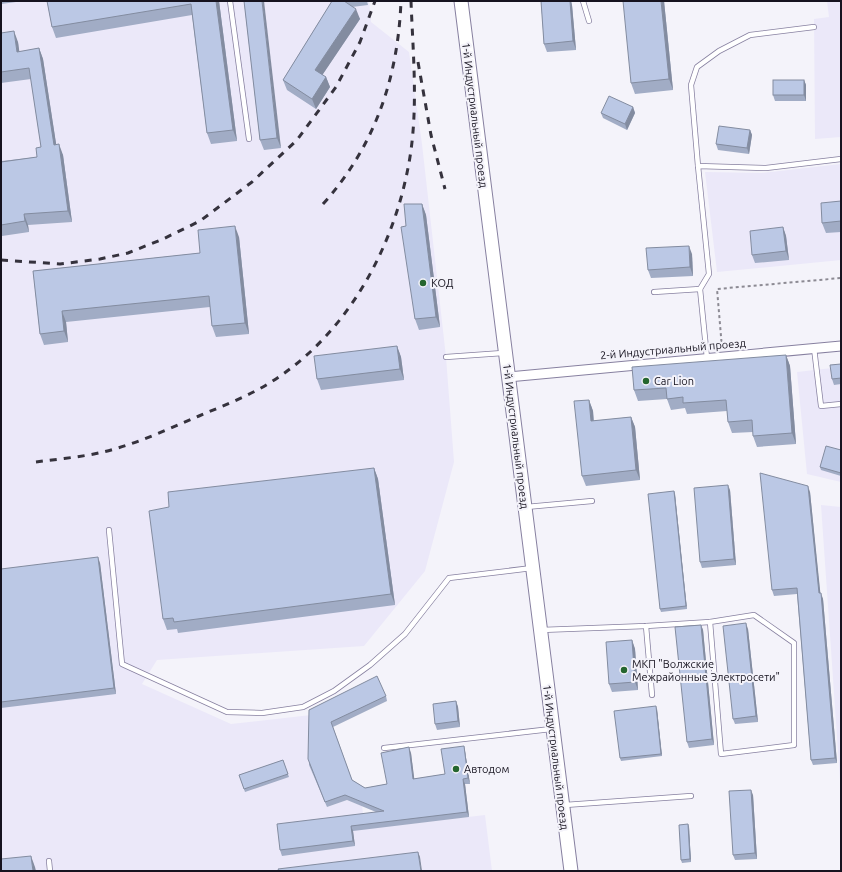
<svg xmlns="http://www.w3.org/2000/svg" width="842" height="872" viewBox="0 0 842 872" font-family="Ubuntu,sans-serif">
	<rect width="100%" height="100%" fill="#f4f3fa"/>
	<g fill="#ebe8f9">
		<polygon points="1,1 369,1 371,22 409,52 422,144 446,357 454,462 425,571 364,646 157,660 142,684 231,724 311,715 327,807 347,800 362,806 365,829 485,815 492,871 1,871"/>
		<polygon points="827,1 841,1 841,137 815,139 814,19 829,17"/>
		<polygon points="841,164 841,260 717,272 705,172 761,173"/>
		<polygon points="841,367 841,482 807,474 797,372"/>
		<polygon points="821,505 841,507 841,794"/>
	</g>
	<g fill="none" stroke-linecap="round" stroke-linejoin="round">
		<g stroke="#8780a0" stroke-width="6">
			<g id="lane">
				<polyline points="230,1 249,139"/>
				<polyline points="583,1 589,21"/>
				<polyline points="698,166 691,85 697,67 719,51 750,35 814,27"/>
				<polyline points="700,289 709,274 698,166 766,168 841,159"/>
				<polyline points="654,292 700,289 707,358"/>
				<polyline points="814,348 821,406 841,404"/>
				<polyline points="446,357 503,353"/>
				<polyline points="526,507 592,501"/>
				<polyline points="109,530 122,664 227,712 262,713 303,707 334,691 370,665 405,634 449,578 532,568"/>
				<polygon points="754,615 794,643 794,745 721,754 710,622"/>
				<polyline points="646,626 652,695"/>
				<polyline points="541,630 646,626 710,622"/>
				<polyline points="384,748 551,729"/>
				<polyline points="565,805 691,796"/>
				<polyline points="49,861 50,871"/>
			</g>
		</g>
		<g stroke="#8780a0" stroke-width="11">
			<polyline id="street" points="508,377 841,346"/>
		</g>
		<g stroke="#8780a0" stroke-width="15">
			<polyline id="secondary" points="461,1 571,871"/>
		</g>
		<polyline stroke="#8c8a93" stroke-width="2" stroke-dasharray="3 3" stroke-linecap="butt" points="722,348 717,289 841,278"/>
		<use href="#lane" stroke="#fff" stroke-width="4.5"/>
		<use href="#street" stroke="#fff" stroke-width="9"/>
		<use href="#secondary" stroke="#fff" stroke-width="13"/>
		<g stroke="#35323d" stroke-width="3" stroke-dasharray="7 7" stroke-linecap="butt">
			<polyline points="418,62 431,135 445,189"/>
			<path d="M323 204C375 146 398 78 401 1"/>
			<polyline points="1,260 60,264 100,259 128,253 163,239 200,221 252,182 297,140 336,87 360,42 375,1"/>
			<path d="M36 462C58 459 82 457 103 452 137 444 168 429 199 416 220 407 241 399 261 388 341 343 391 256 408 168 419 113 413 56 411 1"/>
		</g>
	</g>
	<g fill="#a1acc5">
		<polygon points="1,1 16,1 16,2 1,4"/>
		<polygon points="47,1 219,1 237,141 211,144 207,133 192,15 56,38 52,27"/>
		<polygon points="244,1 281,148 264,150 260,140"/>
		<polygon points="332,1 367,1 368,5 352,7 360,19 322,75 326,77 330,87 316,109 287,90 283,80"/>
		<polygon points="541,1 571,1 572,5 576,50 547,52 544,44"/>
		<polygon points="664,1 673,90 635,94 631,83"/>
		<polygon points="1,33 18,42 19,52 39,48 43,59 56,144 63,155 72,222 28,225 29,232 2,236 1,233 1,154 2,161 37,157 41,147 31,79 1,83"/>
		<polygon points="804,80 806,85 806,101 775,101 773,95"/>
		<polygon points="633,107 635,113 627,130 603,118 601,113"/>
		<polygon points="750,130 752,135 749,154 718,150 716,144"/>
		<polygon points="841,201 841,232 826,233 822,223"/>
		<polygon points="422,204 426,215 440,327 419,330 415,319 406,226"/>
		<polygon points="783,227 786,236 789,260 755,263 752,255"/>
		<polygon points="239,237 249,334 216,337 212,326 210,307 66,322 68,342 44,345 40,334 33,271 200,253"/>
		<polygon points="692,254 693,276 651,278 648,270"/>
		<polygon points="397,346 401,357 404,380 321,390 317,379"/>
		<polygon points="786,355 790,366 796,444 757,447 753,436 753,432 732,433 728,422 727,411 687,414 685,408 671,410 667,399 638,401 634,390"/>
		<polygon points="841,364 841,384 834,385 832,379"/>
		<polygon points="589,400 593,411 594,421 631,417 635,427 640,480 586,486 582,476"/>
		<polygon points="841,450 841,476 821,470 820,467"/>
		<polygon points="374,468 378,479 395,605 178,633 177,629 167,630 163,619"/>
		<polygon points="730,490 736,565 702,568 700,562"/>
		<polygon points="674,491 675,494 687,609 661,612 660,609"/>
		<polygon points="810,492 820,593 823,599 837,763 813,765 811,760 797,594 774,596 772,590"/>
		<polygon points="100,563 116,694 1,708 1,569"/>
		<polygon points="701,625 703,630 714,745 689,748 687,742"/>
		<polygon points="748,629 758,722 735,724 733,719"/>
		<polygon points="632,640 635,649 638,690 612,692 609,684"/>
		<polygon points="386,696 387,701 333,727 352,780 365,788 387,784 411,753 414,779 445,774 464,746 465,751 470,784 465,784 469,817 353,831 355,846 282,856 280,850 376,812 347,800 327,807 309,765 309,710"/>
		<polygon points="456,701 458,707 460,727 437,730 435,724"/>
		<polygon points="657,709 662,756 621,761 620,758"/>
		<polygon points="283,760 289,777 245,792 239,775"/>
		<polygon points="753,795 757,859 735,860 733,855"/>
		<polygon points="688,824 689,827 691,862 682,863 681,860"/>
	</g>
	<g fill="#838ca0">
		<polygon points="216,1 219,1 237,141 233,130"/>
		<polygon points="262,1 264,1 281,148 277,138"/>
		<polygon points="570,1 571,1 572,5 576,50 573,41"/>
		<polygon points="661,1 664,1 673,90 669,79"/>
		<polygon points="356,9 360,19 319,80 315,70"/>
		<polygon points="14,31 18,42 21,63 17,52"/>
		<polygon points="39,48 43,59 58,156 54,145"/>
		<polygon points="326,77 330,87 316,109 312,99"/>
		<polygon points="804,80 806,85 806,101 804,95"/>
		<polygon points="633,107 635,113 627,130 625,124"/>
		<polygon points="750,130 752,135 749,154 747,148"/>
		<polygon points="59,144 63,155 72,222 68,211"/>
		<polygon points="422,204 426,215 440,327 436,317"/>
		<polygon points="24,214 28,225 29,232 25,221"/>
		<polygon points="235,226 239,237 249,334 245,323"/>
		<polygon points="783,227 786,236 789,260 786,251"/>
		<polygon points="689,246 692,254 693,276 690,267"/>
		<polygon points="62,311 66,322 68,342 64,331"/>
		<polygon points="397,346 401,357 404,380 400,369"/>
		<polygon points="786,355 790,366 796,444 792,433"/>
		<polygon points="589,400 593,411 594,431 591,421"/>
		<polygon points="631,417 635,427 640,480 636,470"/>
		<polygon points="374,468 378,479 395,605 391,594"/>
		<polygon points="728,485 730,490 736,565 734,559"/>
		<polygon points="808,486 810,492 821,599 819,593"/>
		<polygon points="674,491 675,494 687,609 686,606"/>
		<polygon points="98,557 100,563 116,694 114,688"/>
		<polygon points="821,593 823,599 837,763 835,758"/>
		<polygon points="746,623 748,629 758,722 756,716"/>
		<polygon points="701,625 703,630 714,745 712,739"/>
		<polygon points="632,640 635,649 638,690 635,682"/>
		<polygon points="456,701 458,707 460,727 458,721"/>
		<polygon points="656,706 657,709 662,756 661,754"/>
		<polygon points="464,746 465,751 470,784 468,778"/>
		<polygon points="409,747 411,753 415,784 413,779"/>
		<polygon points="463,779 465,784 469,817 467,812"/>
		<polygon points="751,790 753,795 757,859 755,853"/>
		<polygon points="688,824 689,827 691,862 690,859"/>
		<polygon points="351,826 353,831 355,846 353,841"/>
		<polygon points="418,852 420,857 422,871 421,871"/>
		<polygon points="31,856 35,867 36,871 33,871"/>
	</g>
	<g fill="#bbc8e5" stroke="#838ca0">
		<polygon points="47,1 216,1 233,130 207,133 191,4 52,27"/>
		<polygon points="244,1 262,1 277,138 260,140"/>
		<polygon points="332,1 344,1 356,9 315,70 326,77 312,99 283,80"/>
		<polygon points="541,1 570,1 573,41 544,44"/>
		<polygon points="623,1 661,1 669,79 631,83"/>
		<polygon points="14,31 17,52 39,48 54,145 59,144 68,211 24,214 25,221 1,225 1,162 37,157 36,148 41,147 29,68 1,72 1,33"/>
		<rect x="773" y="80" width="31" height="15"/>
		<polygon points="609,96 633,107 625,124 601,113"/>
		<polygon points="719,126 750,130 747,148 716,144"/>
		<polygon points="841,201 841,221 822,223 821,203"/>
		<polygon points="404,204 422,204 436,317 415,319 401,227 406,226"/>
		<polygon points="235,226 245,323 212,326 209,296 62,311 64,331 40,334 33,271 200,253 198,230"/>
		<polygon points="783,227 786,251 752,255 750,231"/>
		<polygon points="689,246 690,267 648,270 646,248"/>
		<polygon points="397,346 400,369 317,379 314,356"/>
		<polygon points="786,355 792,433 753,436 752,420 728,422 726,400 683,403 683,397 667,399 666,388 634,390 632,367"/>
		<polygon points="841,364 841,378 832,379 830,365"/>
		<polygon points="589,400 591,421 631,417 636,470 582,476 574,401"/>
		<polygon points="826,446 841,450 841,473 820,467"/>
		<polygon points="374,468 391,594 174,622 173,618 163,619 149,511 169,507 168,492"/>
		<polygon points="760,473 808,486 819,593 821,593 835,758 811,760 797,588 772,590"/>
		<polygon points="728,485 734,559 700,562 694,488"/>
		<polygon points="674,491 686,606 660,609 648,494"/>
		<polygon points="98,557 114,688 1,702 1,569"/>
		<polygon points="746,623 756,716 733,719 723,626"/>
		<polygon points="701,625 712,739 687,742 675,627"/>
		<polygon points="632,640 635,682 609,684 606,642"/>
		<polygon points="377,676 386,696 331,722 352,780 365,788 387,784 381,753 409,747 413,779 445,774 441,749 464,746 468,778 463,779 467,812 351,826 353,841 280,850 277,824 384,811 345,795 325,802 308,759 309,710"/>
		<polygon points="456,701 458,721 435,724 433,704"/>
		<polygon points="656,706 661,754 620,758 614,711"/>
		<polygon points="283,760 288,774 244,789 239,775"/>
		<polygon points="751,790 755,853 733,855 729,791"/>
		<polygon points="688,824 690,859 681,860 679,825"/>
		<polygon points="418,852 421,871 279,871 278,869"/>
		<polygon points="31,856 33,871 1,871 1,859"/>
	</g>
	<g fill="#25662f" stroke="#f4f3fa" stroke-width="1.5">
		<circle cx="423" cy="283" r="4"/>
		<circle cx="646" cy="381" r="4"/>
		<circle cx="624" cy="670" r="4"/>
		<circle cx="456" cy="769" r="4"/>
	</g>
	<g text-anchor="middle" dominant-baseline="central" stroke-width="4" stroke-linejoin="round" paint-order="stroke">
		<g font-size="11" fill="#16131f" stroke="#f4f3fa">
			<text transform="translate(475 115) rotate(83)">1-й Индустриальный проезд</text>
			<text transform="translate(673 349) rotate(-5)">2-й Индустриальный проезд</text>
			<text transform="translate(516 436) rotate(83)">1-й Индустриальный проезд</text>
			<text transform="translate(556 757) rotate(83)">1-й Индустриальный проезд</text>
		</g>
		<g font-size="11" fill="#16131f" stroke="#f4f3fa" text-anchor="start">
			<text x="431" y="283">КОД</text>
			<text x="654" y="381">Car Lion</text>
			<text x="632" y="664">МКП "Волжские<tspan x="632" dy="13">Межрайонные Электросети"</tspan></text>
			<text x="464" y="769">Автодом</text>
		</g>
	</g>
	<rect width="842" height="872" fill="none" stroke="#16131f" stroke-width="4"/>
</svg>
